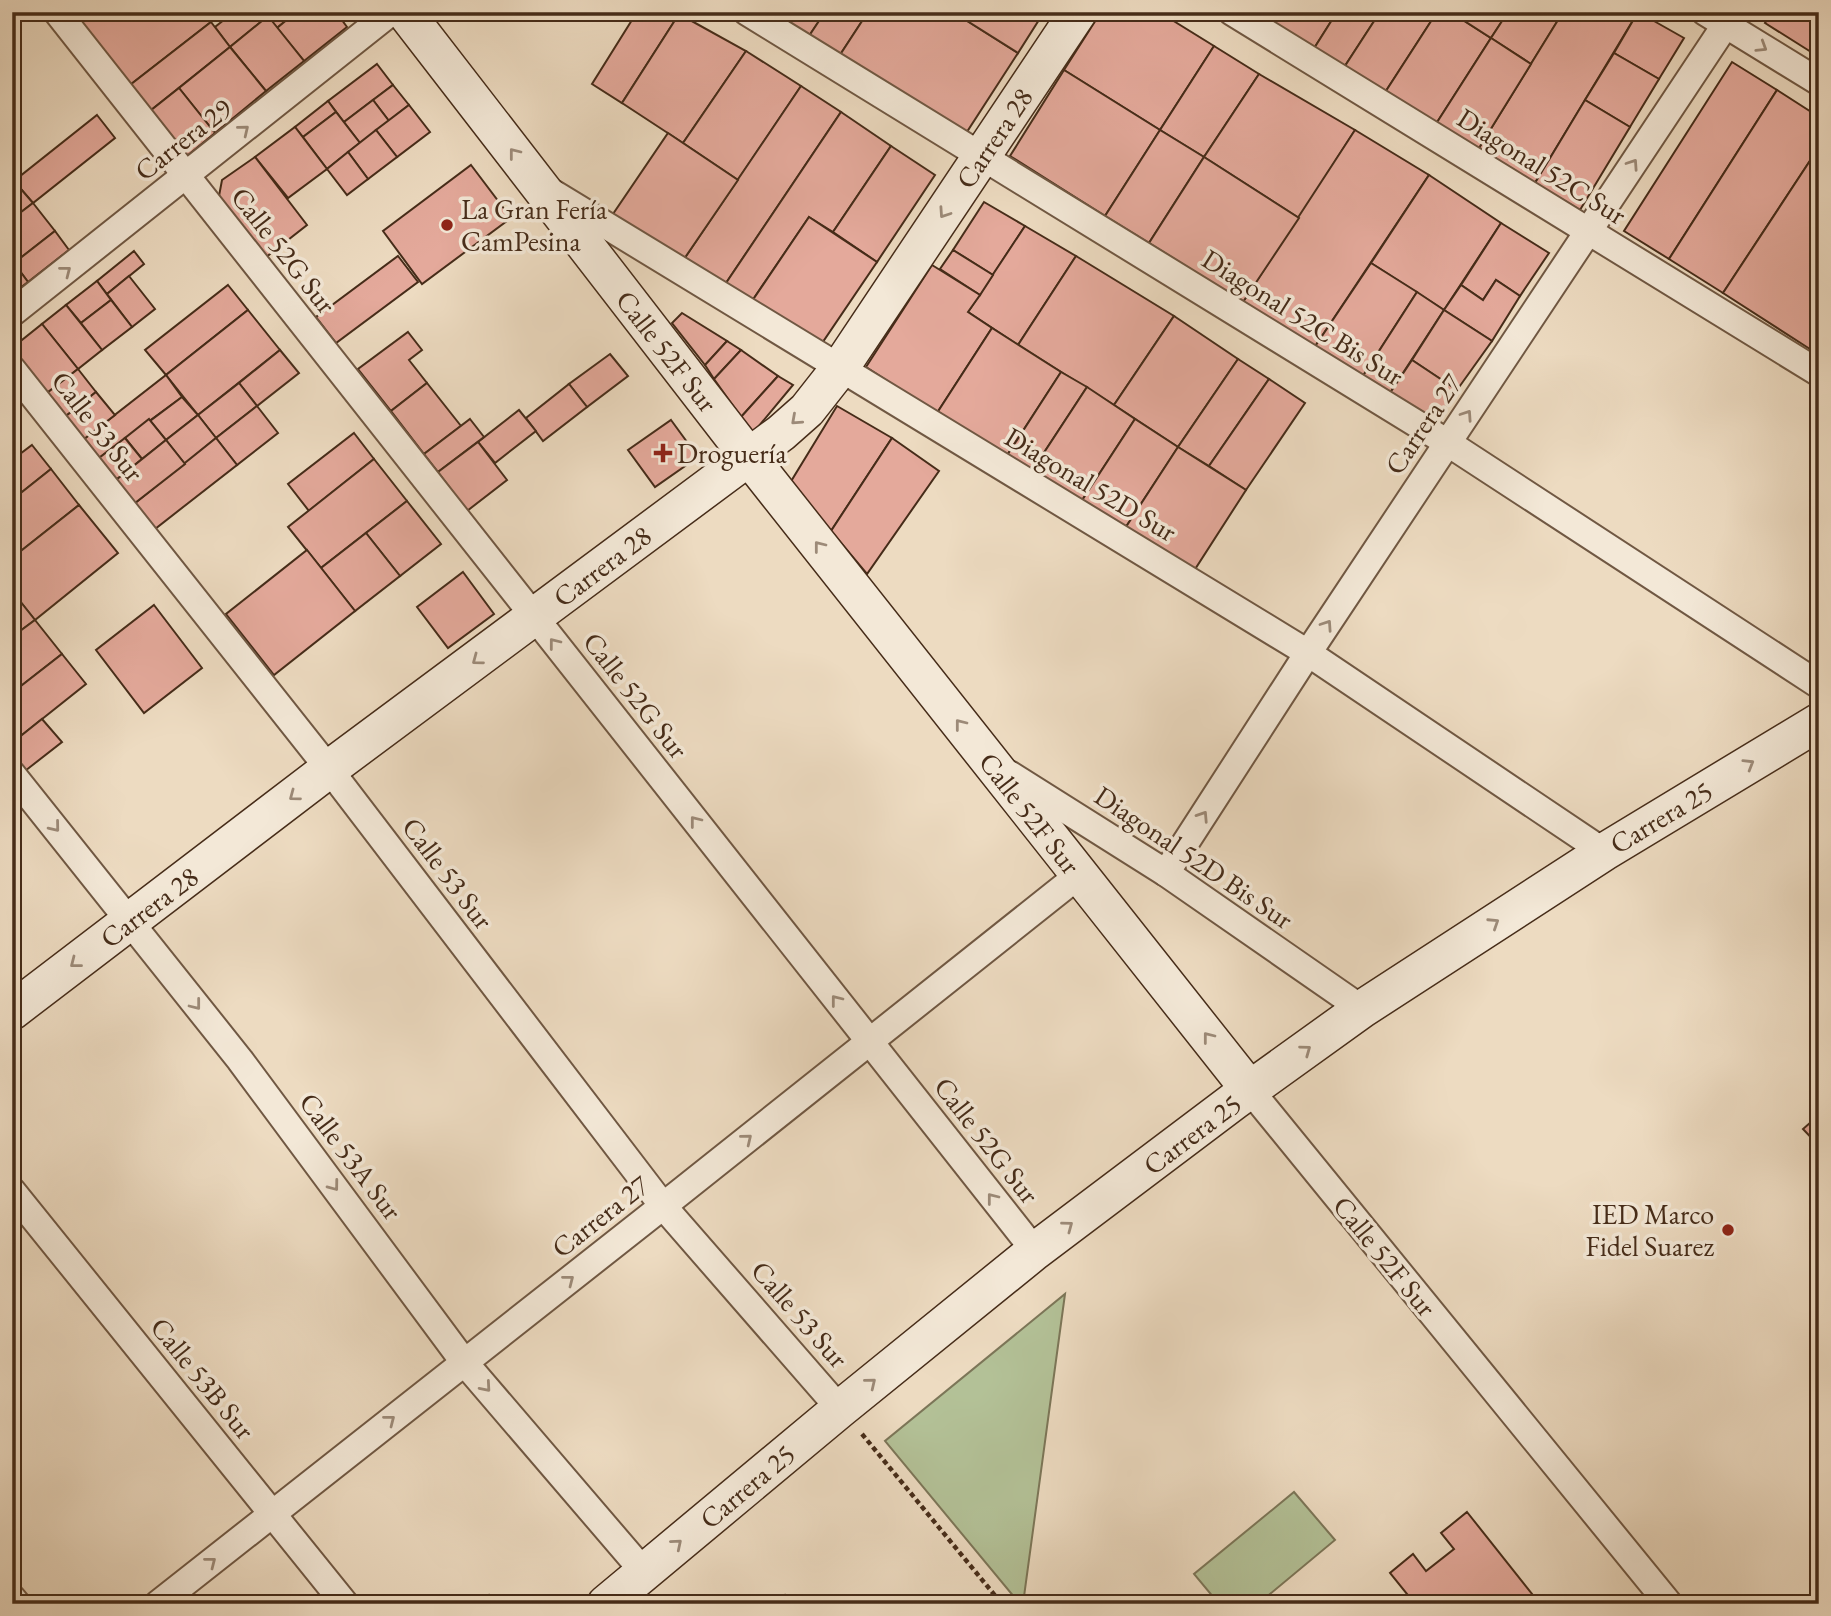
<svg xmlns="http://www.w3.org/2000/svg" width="1831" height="1616" viewBox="0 0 1831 1616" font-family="'EB Garamond',serif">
	<rect width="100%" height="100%" fill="#eddbc1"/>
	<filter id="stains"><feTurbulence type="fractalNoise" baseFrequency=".00286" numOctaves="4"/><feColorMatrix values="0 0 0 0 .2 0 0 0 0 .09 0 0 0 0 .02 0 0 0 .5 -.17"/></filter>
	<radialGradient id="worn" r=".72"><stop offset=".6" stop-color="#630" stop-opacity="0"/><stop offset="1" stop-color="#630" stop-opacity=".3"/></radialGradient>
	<g fill="#b3c197" stroke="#7c7658" stroke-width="2">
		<polygon points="1065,1294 1023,1604 1020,1604 885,1441"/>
		<polygon points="1294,1492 1335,1540 1258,1604 1219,1604 1194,1574"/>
	</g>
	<g fill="#e4a99b" stroke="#462c19" stroke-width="2">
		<polygon points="73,12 96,12 81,23"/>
		<polygon points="96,12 203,12 211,22 130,85 81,23"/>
		<polygon points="234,12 285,12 289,18 277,28 268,16 230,47 215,27"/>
		<polygon points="285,12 336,12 347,27 304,61 277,28 289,18"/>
		<polygon points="637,12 676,12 679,14 622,103 592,84"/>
		<polygon points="772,12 825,12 805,42"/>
		<polygon points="825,12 868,12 836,61 805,42"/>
		<polygon points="868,12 953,12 1018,53 961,141 836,61"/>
		<polygon points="953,12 1044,12 1018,53"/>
		<polygon points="1101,12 1159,12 1214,46 1160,130 1064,70"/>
		<polygon points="1254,12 1337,12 1313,50"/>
		<polygon points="1337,12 1380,12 1343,69 1313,50"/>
		<polygon points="1380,12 1437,12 1384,94 1343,69"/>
		<polygon points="1437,12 1450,12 1491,38 1434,127 1384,94"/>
		<polygon points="1450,12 1468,12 1463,20"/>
		<polygon points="1468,12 1508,12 1491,38 1463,20"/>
		<polygon points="1508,12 1563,12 1531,64 1491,38"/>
		<polygon points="1563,12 1638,12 1535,183 1479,148"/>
		<polygon points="1638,12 1684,38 1659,79 1614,53"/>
		<polygon points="1772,12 1819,12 1819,57 1765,23"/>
		<polygon points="679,14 746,51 683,143 622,103"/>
		<polygon points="268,16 304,61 266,91 230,47"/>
		<polygon points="211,22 230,47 150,111 130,85"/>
		<polygon points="1491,38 1531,64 1479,148 1434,127"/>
		<polygon points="1214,46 1259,74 1204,157 1160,130"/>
		<polygon points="230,47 266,91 215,133 179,88"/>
		<polygon points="746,51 801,86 738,180 683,143"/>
		<polygon points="1614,53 1659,79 1630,127 1585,100"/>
		<polygon points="1732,62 1777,90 1669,259 1624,231"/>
		<polygon points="377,64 393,85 344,122 328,101"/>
		<polygon points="1064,70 1160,130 1105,216 1010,156"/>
		<polygon points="1259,74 1355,130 1299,218 1204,157"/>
		<polygon points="393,85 409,105 389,121 373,100"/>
		<polygon points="801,86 841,112 722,289 682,262"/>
		<polygon points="179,88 215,133 187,156 150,111"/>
		<polygon points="1777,90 1819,117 1819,147 1723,293 1669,259"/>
		<polygon points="373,100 389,121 360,143 344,122"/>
		<polygon points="1585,100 1630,127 1580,210 1535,183"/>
		<polygon points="328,101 336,112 303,137 295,127"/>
		<polygon points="409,105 430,132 397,157 376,130"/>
		<polygon points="336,112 360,143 327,169 303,137"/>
		<polygon points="841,112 891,146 833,232 809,217 748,307 722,289"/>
		<polygon points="97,115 115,138 33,203 14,181"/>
		<polygon points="295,127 327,169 288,198 255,157"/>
		<polygon points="376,130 397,157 368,179 348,152"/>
		<polygon points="1160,130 1204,157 1149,243 1105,216"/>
		<polygon points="1355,130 1429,175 1314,348 1243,302"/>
		<polygon points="668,133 738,180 682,262 613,214"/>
		<polygon points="891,146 935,175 877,262 833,232"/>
		<polygon points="1819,147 1819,342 1813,351 1723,293"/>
		<polygon points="348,152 368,179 347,195 327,169"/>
		<polygon points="255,157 307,225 265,258 219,196 222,180"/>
		<polygon points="1204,157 1299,218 1243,302 1149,243"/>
		<polygon points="471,165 511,218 422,284 383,231"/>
		<polygon points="1429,175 1501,223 1444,310 1371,263"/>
		<polygon points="14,181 33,203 12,219 12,182"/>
		<polygon points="984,202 1025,226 993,275 953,250"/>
		<polygon points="33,203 55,231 14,263 12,219"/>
		<polygon points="809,217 877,262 816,352 748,307"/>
		<polygon points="1501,223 1549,253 1520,296 1496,280 1483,300 1461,285"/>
		<polygon points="1025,226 1076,256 1018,345 968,312"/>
		<polygon points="55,231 69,250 28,282 14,263"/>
		<polygon points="953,250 993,275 980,295 940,269"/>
		<polygon points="134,251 144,264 107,294 97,281"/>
		<polygon points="398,256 418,282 336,343 316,317"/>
		<polygon points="1076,256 1174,316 1114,405 1018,345"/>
		<polygon points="14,263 28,282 12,294 12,264"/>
		<polygon points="1371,263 1417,292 1361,379 1314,348"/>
		<polygon points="932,265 980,295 968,312 992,328 937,413 866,367"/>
		<polygon points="129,276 155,309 132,327 107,294"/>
		<polygon points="1496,280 1520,296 1492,341 1444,310 1461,285 1483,300"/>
		<polygon points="97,281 111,300 81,323 66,305"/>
		<polygon points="228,285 248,310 166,375 145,350"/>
		<polygon points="1417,292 1444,310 1388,396 1361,379"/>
		<polygon points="111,300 132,327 102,350 81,323"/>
		<polygon points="66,305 102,350 78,369 42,324"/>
		<polygon points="248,310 280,350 198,415 166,375"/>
		<polygon points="1444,310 1492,341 1457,390 1412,360"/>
		<polygon points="682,313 727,341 705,365 672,323"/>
		<polygon points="1174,316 1238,359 1178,447 1114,405"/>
		<polygon points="42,324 78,369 47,393 12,348"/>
		<polygon points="992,328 1061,372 1006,457 937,413"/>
		<polygon points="408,332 422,350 409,360 427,383 391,411 358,369"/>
		<polygon points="727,341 741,350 714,379 705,365"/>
		<polygon points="280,350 299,373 257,406 239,383"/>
		<polygon points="741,350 778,376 741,417 714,379"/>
		<polygon points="610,354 628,376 587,407 569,384"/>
		<polygon points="1238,359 1269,379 1209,466 1178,447"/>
		<polygon points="1412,360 1457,390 1433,426 1388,396"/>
		<polygon points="78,369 96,392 66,416 47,393"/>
		<polygon points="1061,372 1087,387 1030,474 1006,457"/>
		<polygon points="166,375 182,397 99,458 84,439"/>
		<polygon points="778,376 793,385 753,433 741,417"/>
		<polygon points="1269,379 1305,403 1246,490 1209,466"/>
		<polygon points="239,383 257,406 216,438 198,415"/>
		<polygon points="427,383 461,426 424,454 391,411"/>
		<polygon points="569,384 587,407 543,441 526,418"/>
		<polygon points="1087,387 1135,419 1079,505 1030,474"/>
		<polygon points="96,392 115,415 84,439 66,416"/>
		<polygon points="182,397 198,415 166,440 150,421"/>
		<polygon points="257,406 278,433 237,465 216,438"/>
		<polygon points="837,406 892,438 831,531 790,483"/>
		<polygon points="519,410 536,431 495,463 478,442"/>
		<polygon points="198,415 216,438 185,464 166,440"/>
		<polygon points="149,419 166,440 142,459 125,438"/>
		<polygon points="470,419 484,437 438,472 424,454"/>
		<polygon points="1135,419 1178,447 1122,533 1079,505"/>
		<polygon points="671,420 698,457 655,487 628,450"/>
		<polygon points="354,433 374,459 309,511 288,484"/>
		<polygon points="125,438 142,459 116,480 99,458"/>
		<polygon points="216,438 237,465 155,529 135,503"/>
		<polygon points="892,438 939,471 867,574 831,531"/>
		<polygon points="166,440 185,464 135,503 116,480"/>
		<polygon points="478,442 507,480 467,511 438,472"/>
		<polygon points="32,445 51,469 12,500 12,460"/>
		<polygon points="1178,447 1246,490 1190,577 1122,533"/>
		<polygon points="374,459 407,501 321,568 288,527"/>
		<polygon points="51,469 79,505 12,558 12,500"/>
		<polygon points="407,501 441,544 400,576 366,533"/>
		<polygon points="79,505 118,553 35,620 12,591 12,558"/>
		<polygon points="366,533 400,576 355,611 321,568"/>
		<polygon points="307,550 355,611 274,675 226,614"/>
		<polygon points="463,572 494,614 448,648 417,607"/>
		<polygon points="12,591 35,620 12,637"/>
		<polygon points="154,605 202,668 144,713 96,650"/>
		<polygon points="35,620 62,654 12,693 12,637"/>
		<polygon points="62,654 86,684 12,743 12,693"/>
		<polygon points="42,719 62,742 25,771 12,756 12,743"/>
		<polygon points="1819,1115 1819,1146 1803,1129"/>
		<polygon points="1467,1512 1540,1604 1415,1604 1390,1573 1413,1554 1426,1571 1454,1549 1441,1533"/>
		<polygon points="489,1595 496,1604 479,1604"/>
		<polygon points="785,1595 792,1604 775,1604"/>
	</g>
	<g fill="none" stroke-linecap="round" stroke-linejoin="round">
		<g stroke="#705843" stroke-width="30">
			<g id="street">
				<polyline points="57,12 1035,1251"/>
				<polyline points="747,12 1448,443 1819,685"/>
				<polyline points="1232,12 1819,373"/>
				<polyline points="1705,12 1819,82"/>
				<polyline points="553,193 1308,653 1604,852"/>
				<polyline points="12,313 391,12"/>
				<polyline points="12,369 329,769 663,1206 840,1409"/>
				<polyline points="12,774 240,1060 464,1362 644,1572"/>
				<polyline points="1009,774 1166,873 1362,1009"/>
				<polyline points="1166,873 1308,653 1734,12"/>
				<polyline points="1250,1090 1669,1604"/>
				<polyline points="12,1191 345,1604"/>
				<polyline points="12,1598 17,1604"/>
				<polyline points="158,1604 663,1206 1079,875"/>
			</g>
		</g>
		<g stroke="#462c19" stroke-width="40">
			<g id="secondary">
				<polyline points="405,12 749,457 1250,1090"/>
				<polyline points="12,1011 329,769 781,433 807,410 840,368 1078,12"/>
				<polyline points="606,1604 840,1409 1035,1251 1234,1101 1362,1009 1604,852 1819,722"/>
			</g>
		</g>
		<polyline stroke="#462c19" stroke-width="4.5" stroke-dasharray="5 3.5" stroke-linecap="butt" points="862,1434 1002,1604"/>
		<use href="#street" stroke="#f3e8d7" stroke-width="26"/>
		<use href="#secondary" stroke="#f3e8d7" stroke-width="37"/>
	</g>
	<defs><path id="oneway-chevron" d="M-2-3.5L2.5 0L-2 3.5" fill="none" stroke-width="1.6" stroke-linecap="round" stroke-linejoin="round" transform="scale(1.75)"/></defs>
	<g stroke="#9c8a78">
		<use href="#oneway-chevron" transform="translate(1762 47) rotate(32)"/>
		<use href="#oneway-chevron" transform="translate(244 130) rotate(-39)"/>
		<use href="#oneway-chevron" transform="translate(514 153) rotate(-128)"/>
		<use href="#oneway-chevron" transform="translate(1633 164) rotate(-56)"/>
		<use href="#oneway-chevron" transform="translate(944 213) rotate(124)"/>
		<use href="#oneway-chevron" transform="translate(66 271) rotate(-38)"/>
		<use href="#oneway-chevron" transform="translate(1467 415) rotate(-56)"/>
		<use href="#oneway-chevron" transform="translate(796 420) rotate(138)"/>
		<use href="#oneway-chevron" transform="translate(819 546) rotate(-128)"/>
		<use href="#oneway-chevron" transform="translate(1327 625) rotate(-56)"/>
		<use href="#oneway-chevron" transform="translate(554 643) rotate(-128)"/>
		<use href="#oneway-chevron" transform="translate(477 660) rotate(143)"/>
		<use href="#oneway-chevron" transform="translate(960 724) rotate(-128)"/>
		<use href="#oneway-chevron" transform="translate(1749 764) rotate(-31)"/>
		<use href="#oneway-chevron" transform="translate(294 796) rotate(143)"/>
		<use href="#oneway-chevron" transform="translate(1203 816) rotate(-57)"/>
		<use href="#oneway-chevron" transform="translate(695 821) rotate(-128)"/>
		<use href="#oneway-chevron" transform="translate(55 827) rotate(51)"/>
		<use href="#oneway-chevron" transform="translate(1494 923) rotate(-33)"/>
		<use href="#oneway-chevron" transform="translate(75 963) rotate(142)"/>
		<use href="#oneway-chevron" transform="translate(836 1000) rotate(-128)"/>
		<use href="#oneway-chevron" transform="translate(196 1005) rotate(52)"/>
		<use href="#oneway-chevron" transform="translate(1208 1037) rotate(-128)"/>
		<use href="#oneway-chevron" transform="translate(1306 1050) rotate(-36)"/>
		<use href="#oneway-chevron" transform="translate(747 1139) rotate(-39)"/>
		<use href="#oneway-chevron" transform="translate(334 1186) rotate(53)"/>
		<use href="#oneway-chevron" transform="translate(992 1198) rotate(-128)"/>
		<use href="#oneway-chevron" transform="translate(1068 1226) rotate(-37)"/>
		<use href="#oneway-chevron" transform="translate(569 1280) rotate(-38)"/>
		<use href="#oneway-chevron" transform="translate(871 1383) rotate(-39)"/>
		<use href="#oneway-chevron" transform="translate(486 1387) rotate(49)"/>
		<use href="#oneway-chevron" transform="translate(390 1420) rotate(-38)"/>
		<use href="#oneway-chevron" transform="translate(677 1544) rotate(-40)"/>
		<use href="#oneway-chevron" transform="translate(211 1562) rotate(-38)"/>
	</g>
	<g fill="#8f2418" stroke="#f3e8d7" stroke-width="2.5">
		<circle cx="447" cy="225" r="7"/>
		<path d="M659.5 442.5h7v7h7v7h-7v7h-7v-7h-7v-7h7z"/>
		<circle cx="1728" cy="1230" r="7"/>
	</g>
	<g text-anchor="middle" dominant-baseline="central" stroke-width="7" stroke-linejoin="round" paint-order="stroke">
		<g font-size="28" fill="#462c19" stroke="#f3e8d7">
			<text transform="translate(994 138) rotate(-56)">Carrera 28</text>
			<text transform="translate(183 139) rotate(-38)">Carrera 29</text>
			<text transform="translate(1542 166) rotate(32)">Diagonal 52C Sur</text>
			<text transform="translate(284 250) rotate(52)">Calle 52G Sur</text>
			<text transform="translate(1303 317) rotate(32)">Diagonal 52C Bis Sur</text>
			<text transform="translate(667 351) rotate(52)">Calle 52F Sur</text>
			<text transform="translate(1423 424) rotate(-56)">Carrera 27</text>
			<text transform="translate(98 426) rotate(52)">Calle 53 Sur</text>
			<text transform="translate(1091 484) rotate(31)">Diagonal 52D Sur</text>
			<text transform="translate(602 566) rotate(-37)">Carrera 28</text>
			<text transform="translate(636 695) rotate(52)">Calle 52G Sur</text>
			<text transform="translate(1030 813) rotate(52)">Calle 52F Sur</text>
			<text transform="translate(1661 817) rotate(-31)">Carrera 25</text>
			<text transform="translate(1194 857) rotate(34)">Diagonal 52D Bis Sur</text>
			<text transform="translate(448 873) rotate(53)">Calle 53 Sur</text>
			<text transform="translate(149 907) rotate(-37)">Carrera 28</text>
			<text transform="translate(1192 1134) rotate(-37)">Carrera 25</text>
			<text transform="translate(987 1140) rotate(52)">Calle 52G Sur</text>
			<text transform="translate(351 1156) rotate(53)">Calle 53A Sur</text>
			<text transform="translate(600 1216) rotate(-38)">Carrera 27</text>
			<text transform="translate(1385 1256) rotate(51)">Calle 52F Sur</text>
			<text transform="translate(800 1314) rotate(49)">Calle 53 Sur</text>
			<text transform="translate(203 1378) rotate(51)">Calle 53B Sur</text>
			<text transform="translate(747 1486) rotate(-40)">Carrera 25</text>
		</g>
		<g font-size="28" fill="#462c19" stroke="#f3e8d7" text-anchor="start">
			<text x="461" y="209">La Gran Fería<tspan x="461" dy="32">CamPesina</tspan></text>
			<text x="677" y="453">Droguería</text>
			<text x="1714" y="1214" text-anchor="end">IED Marco<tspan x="1714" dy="32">Fidel Suarez</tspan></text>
		</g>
	</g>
	<rect width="1831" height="1616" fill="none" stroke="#eddbc1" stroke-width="42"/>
	<rect x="14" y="14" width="1803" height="1588" fill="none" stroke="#462c19" stroke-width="3.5"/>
	<rect x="21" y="21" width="1789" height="1574" fill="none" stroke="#462c19" stroke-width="2"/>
	<rect width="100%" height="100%" filter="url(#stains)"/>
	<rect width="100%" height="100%" fill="url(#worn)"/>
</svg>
